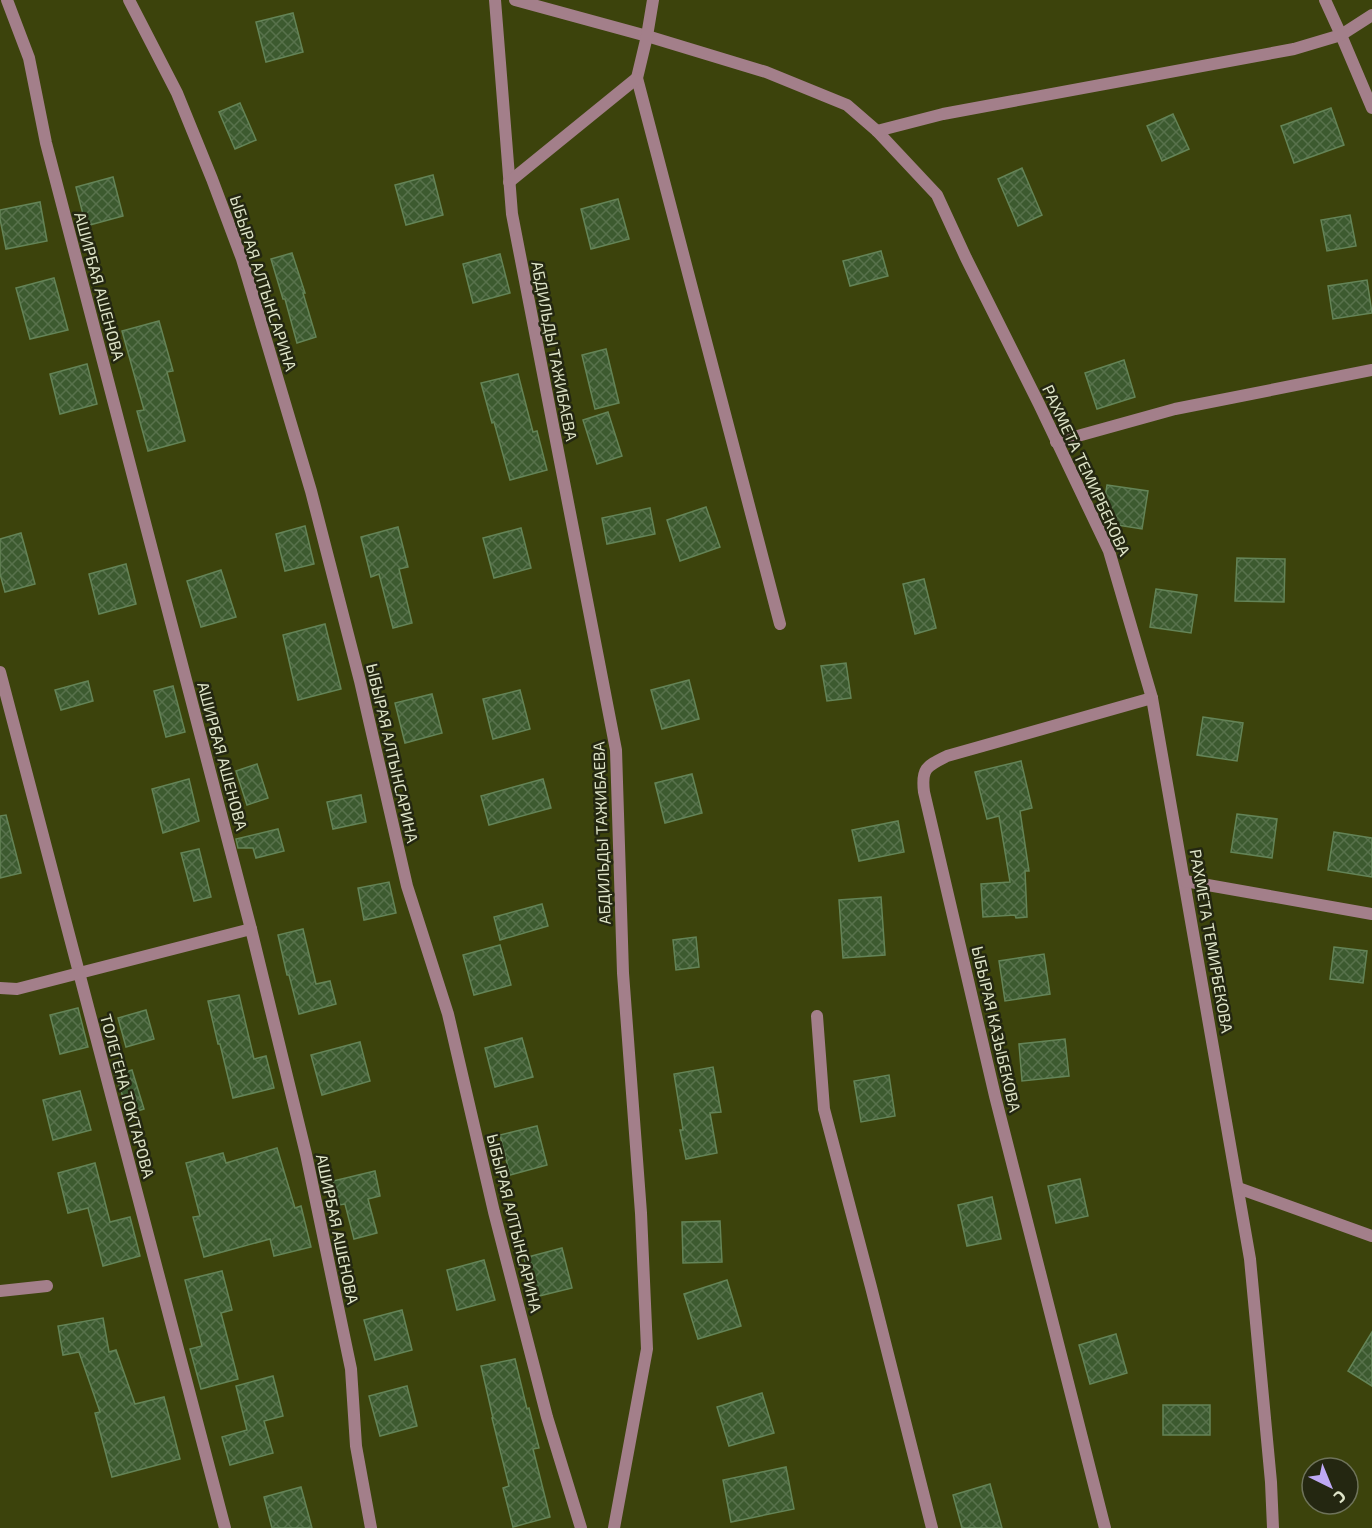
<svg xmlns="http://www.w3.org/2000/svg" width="1372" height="1528" viewBox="0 0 1372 1528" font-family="'Exo 2',sans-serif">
	<defs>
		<pattern id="building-cross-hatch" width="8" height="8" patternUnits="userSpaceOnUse" patternTransform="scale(1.5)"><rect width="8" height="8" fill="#3c5a2f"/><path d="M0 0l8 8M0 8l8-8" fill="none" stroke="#58724c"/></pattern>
	</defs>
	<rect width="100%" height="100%" fill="#3c430c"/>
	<g fill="url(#building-cross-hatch)" stroke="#648457" stroke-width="1.5">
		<polygon points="293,13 303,52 266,62 256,22"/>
		<polygon points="240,103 256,140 235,149 219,112"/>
		<polygon points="1331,108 1344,145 1294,163 1281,126"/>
		<polygon points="1173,114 1189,149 1162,161 1147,126"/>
		<polygon points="1022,168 1042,215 1018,226 998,179"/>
		<polygon points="433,175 443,215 406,225 395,185"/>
		<polygon points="113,177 123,216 86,226 76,187"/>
		<polygon points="618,199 629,239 591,249 581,209"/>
		<polygon points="40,202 47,241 6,249 0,219 0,210"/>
		<polygon points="1350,215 1356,246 1327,251 1321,220"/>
		<polygon points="881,251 888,276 850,286 843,261"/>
		<polygon points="292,253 305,293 303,293 316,337 297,343 285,299 283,299 271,259"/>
		<polygon points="500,254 510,293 473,303 463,264"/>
		<polygon points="54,278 68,330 30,339 16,288"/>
		<polygon points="1367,280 1372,313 1333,319 1328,286"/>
		<polygon points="159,321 173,371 167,372 185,441 148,451 137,411 144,410 122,331"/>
		<polygon points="606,349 619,403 595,409 582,355"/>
		<polygon points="1124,360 1135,397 1097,409 1085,373"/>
		<polygon points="87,364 97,404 60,414 50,374"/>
		<polygon points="518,374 533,432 537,431 547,470 510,480 494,422 492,423 481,383"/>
		<polygon points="608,412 622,456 597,464 583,420"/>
		<polygon points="1107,485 1148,491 1142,529 1105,523 1102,517"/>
		<polygon points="706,507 720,547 680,561 667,520"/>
		<polygon points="650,508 655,534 607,544 602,518"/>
		<polygon points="305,526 314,564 285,571 276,534"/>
		<polygon points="398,527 408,567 399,569 412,623 393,628 379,574 371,577 361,537"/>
		<polygon points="521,528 531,568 494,578 483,538"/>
		<polygon points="21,533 35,584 5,592 0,574 0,539"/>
		<polygon points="1237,558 1285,559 1284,602 1235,601"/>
		<polygon points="126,564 136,604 99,614 89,574"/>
		<polygon points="221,570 236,617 201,627 187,581"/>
		<polygon points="924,579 936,628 915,634 903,584"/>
		<polygon points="1156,589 1197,595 1191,633 1150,627"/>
		<polygon points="325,624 341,689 298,700 283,635"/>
		<polygon points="846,663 851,698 827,701 821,666"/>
		<polygon points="689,680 699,719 662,729 651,690"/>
		<polygon points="88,681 93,701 61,710 55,690"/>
		<polygon points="173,686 185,732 166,737 154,691"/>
		<polygon points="520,690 530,729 493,739 483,699"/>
		<polygon points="432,694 442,733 405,743 395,703"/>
		<polygon points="1203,717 1243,723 1237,761 1197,755"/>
		<polygon points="1021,761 1032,808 1020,811 1029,871 1025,871 1027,917 1016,918 1015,915 983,917 981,884 1010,882 999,816 987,819 975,772"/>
		<polygon points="257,764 268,798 247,805 236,771"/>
		<polygon points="692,774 702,813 665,823 655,783"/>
		<polygon points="189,779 199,821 163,833 152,789"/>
		<polygon points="543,779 551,808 489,825 481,796"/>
		<polygon points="361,795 366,822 333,829 327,802"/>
		<polygon points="1237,814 1277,819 1272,858 1231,852"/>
		<polygon points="6,815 21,873 0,878 0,816"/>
		<polygon points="898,821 904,852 859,861 852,830"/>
		<polygon points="278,829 284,851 256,858 253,848 238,848 236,839"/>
		<polygon points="1334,832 1372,838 1372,877 1328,870"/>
		<polygon points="199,849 211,897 194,901 181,853"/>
		<polygon points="389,882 396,913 364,920 358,888"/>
		<polygon points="881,897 885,955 843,958 839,900"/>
		<polygon points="542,904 548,926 500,940 494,917"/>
		<polygon points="303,929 316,984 330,981 336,1004 299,1014 289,975 287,975 278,935"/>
		<polygon points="696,937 699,967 676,970 673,940"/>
		<polygon points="500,945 511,985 474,995 463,955"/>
		<polygon points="1334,947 1367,951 1363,983 1330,979"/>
		<polygon points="1044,954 1050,994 1005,1001 999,961"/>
		<polygon points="239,995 254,1059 266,1056 274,1088 233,1098 220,1044 218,1044 208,1001"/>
		<polygon points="78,1008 88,1047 60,1054 50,1015"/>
		<polygon points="146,1010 154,1039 126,1047 118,1018"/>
		<polygon points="522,1038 533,1077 495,1087 485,1048"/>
		<polygon points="1065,1039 1069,1076 1022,1081 1019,1044"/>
		<polygon points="360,1042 370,1081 322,1095 311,1055"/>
		<polygon points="713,1067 721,1112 710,1113 717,1153 686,1159 680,1130 683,1130 674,1074"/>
		<polygon points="132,1070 144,1109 128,1114 116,1075"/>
		<polygon points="889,1075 895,1116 861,1122 854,1081"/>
		<polygon points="80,1091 91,1130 53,1140 43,1100"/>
		<polygon points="537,1126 547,1165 510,1175 500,1135"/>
		<polygon points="277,1148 295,1208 301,1206 311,1247 274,1256 270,1239 204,1257 193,1217 200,1216 186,1163 223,1153 226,1163"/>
		<polygon points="95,1163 110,1222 130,1217 140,1256 103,1266 88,1208 68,1213 58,1173"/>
		<polygon points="375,1171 380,1196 368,1199 377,1233 354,1239 345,1204 339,1205 333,1181"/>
		<polygon points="1080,1179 1088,1216 1056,1223 1048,1186"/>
		<polygon points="992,1197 1001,1239 967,1246 958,1205"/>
		<polygon points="720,1221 722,1262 683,1263 682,1222"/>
		<polygon points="562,1248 572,1288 535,1297 524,1258"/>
		<polygon points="484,1260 495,1300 457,1310 447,1270"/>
		<polygon points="222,1271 232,1310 221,1313 238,1379 201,1389 190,1349 202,1346 185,1280"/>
		<polygon points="727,1280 741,1326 698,1339 684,1294"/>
		<polygon points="402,1310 412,1350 375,1360 364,1320"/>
		<polygon points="103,1318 109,1352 116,1350 135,1404 164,1397 180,1459 112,1477 95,1413 100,1412 79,1352 63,1355 58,1326"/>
		<polygon points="1372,1332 1372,1386 1348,1371"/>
		<polygon points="1116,1334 1127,1373 1090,1384 1079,1345"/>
		<polygon points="515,1359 527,1409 529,1408 539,1448 533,1449 550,1517 513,1527 503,1488 509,1486 492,1418 493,1418 481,1366"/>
		<polygon points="273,1376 283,1416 264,1421 273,1453 230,1465 222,1437 247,1430 236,1386"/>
		<polygon points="407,1386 417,1426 380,1436 369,1396"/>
		<polygon points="762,1393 774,1433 729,1446 717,1407"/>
		<rect x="1163" y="1405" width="47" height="30"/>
		<polygon points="786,1467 794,1509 731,1522 723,1480"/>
		<polygon points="990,1484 1002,1528 962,1528 953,1495"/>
		<polygon points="301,1487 312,1528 272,1528 264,1497"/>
	</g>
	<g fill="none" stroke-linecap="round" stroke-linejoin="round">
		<g stroke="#a37f8a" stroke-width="12">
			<polyline points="7,0 29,58 46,143 251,929 306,1154 351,1369 356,1446 371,1528"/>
			<polyline points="129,0 177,93 212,179 242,259 311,491 360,681 407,886 448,1014 494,1212 547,1417 581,1528"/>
			<polyline points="495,0 512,214 616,750 623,973 641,1213 647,1349 614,1528"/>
			<polyline points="515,0 647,36 766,72 847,105 877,131 937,195 966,258 1039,404 1109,551 1152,698 1250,1259 1271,1482 1273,1528"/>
			<polyline points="653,0 647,36 637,78 780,624"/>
			<polyline points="1325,0 1341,35 1372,108"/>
			<polyline points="877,131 943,114 1294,49 1341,35 1372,15"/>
			<polyline points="509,182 637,78"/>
			<polyline points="1056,442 1175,409 1372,370"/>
			<polyline points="0,672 225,1528"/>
			<polyline points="1185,881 1372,914"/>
			<polyline points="0,988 17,989 251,929"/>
			<polyline points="817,1016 824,1109 871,1287 932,1528"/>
			<polyline points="1238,1188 1372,1236"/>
			<polyline points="0,1291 47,1286"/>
			<path d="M1105 1528 995 1096 924 792C921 768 927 766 947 756L1152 698"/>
		</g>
	</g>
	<g text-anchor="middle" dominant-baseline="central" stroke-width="5" stroke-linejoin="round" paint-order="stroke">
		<g font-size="16" fill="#dee4c8" stroke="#242711">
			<text transform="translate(264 283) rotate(72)">ЫБЫРАЯ АЛТЫНСАРИНА</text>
			<text transform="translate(100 286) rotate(75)">АШИРБАЯ АШЕНОВА</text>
			<text transform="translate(555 351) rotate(79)">АБДИЛЬДЫ ТАЖИБАЕВА</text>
			<text transform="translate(1087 470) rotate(65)">РАХМЕТА ТЕМИРБЕКОВА</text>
			<text transform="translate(393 753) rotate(77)">ЫБЫРАЯ АЛТЫНСАРИНА</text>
			<text transform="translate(223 756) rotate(75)">АШИРБАЯ АШЕНОВА</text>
			<text transform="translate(601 833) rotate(-92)">АБДИЛЬДЫ ТАЖИБАЕВА</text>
			<text transform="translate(1212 941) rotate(80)">РАХМЕТА ТЕМИРБЕКОВА</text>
			<text transform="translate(997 1029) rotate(77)">ЫБЫРАЯ КАЗЫБЕКОВА</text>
			<text transform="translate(128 1096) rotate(75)">ТОЛЕГЕНА ТОКТАРОВА</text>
			<text transform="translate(515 1223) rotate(76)">ЫБЫРАЯ АЛТЫНСАРИНА</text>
			<text transform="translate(338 1229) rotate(78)">АШИРБАЯ АШЕНОВА</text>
		</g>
	</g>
	<g transform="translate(1330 1486) rotate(137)"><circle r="28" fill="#242711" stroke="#6e735a" stroke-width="1.5"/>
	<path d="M0-4.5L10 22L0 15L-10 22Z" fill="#bea9f4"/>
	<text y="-9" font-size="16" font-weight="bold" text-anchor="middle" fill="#dee4c8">С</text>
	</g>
</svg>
